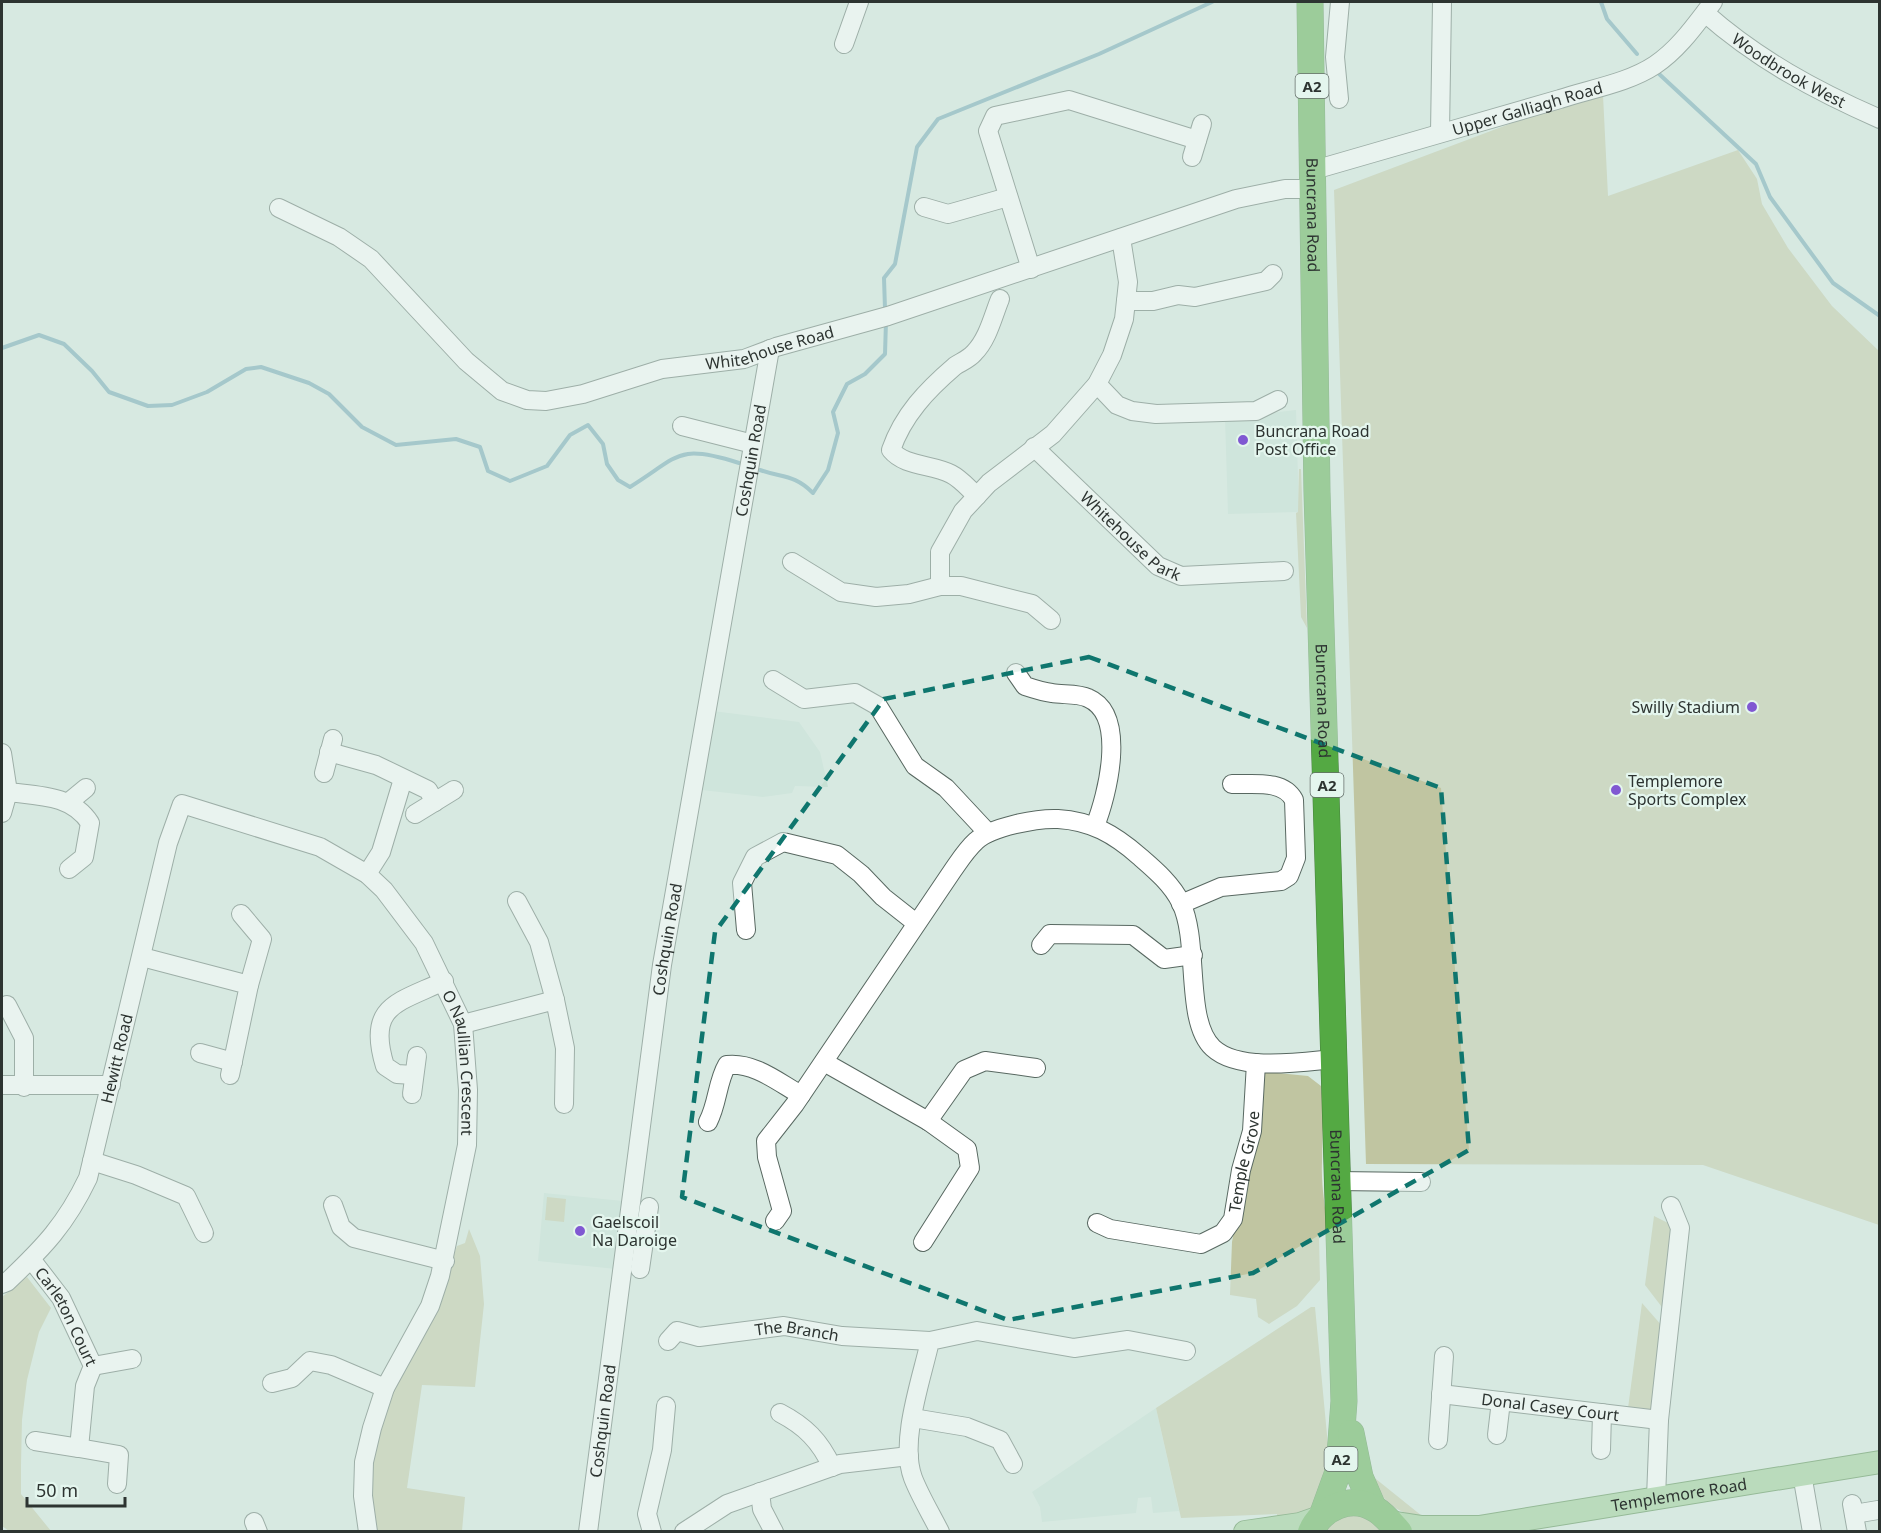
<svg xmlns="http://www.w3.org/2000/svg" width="1881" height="1533" viewBox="0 0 1881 1533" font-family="'Noto Sans',sans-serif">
	<rect width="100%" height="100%" fill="#d7e9e1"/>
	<g fill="#c6e0d4">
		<polygon points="1296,410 1299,512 1228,514 1225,418"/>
		<polygon points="713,711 799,722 820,752 828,787 795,786 792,793 763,797 702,790"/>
		<polygon points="544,1193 623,1201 616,1269 538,1261"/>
		<polygon points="1156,1408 1179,1511 1153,1513 1151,1497 1138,1498 1136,1513 1042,1522 1040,1507 1032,1492"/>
	</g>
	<g fill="#c0c5a1">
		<polygon points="1603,95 1608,196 1738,150 1757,179 1762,204 1788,248 1832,306 1879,351 1879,1225 1703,1165 1366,1164 1334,190 1541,112"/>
		<polygon points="1299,469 1301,469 1307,628 1301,617 1296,513 1298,512"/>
		<path d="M1267 1072 1308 1076 1321 1086C1325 1112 1322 1136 1322 1162 1321 1185 1325 1207 1328 1229L1319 1237 1320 1280 1297 1306 1269 1324 1258 1317 1256 1299 1230 1295 1232 1242 1263 1074Z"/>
		<polygon points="547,1197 566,1199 564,1222 545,1220"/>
		<polygon points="1654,1216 1668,1223 1672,1230 1668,1315 1645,1285"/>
		<polygon points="469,1229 480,1256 484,1304 475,1387 422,1385 407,1488 465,1497 462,1531 377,1531 374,1524 369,1466 383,1417 399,1377 437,1303 457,1246 465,1243"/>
		<polygon points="27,1277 51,1308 39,1332 27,1380 22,1420 21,1465 21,1494 51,1531 9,1531 2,1526 2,1297"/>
		<polygon points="1642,1303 1663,1327 1656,1411 1628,1408"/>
		<polygon points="1311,1307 1315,1307 1330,1467 1312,1507 1301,1515 1277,1520 1277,1514 1181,1518 1156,1408"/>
		<path d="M1366 1471 1427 1520C1392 1511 1384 1503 1366 1471Z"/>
		<polygon points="1364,1514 1388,1532 1321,1532 1335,1517"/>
	</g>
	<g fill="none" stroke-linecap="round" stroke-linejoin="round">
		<g stroke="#69a0af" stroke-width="4">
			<polyline points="1601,2 1607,19 1637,54"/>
			<polyline points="1658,73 1756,164 1770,197 1833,283 1880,316"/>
			<polyline points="885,309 884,278 895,264 917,147 938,119 1099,54 1212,2"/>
			<path d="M2 348 39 335 64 344 92 371 109 392 148 406 172 405 207 392 246 369 261 367 309 383 329 394 362 427 396 445 456 439 480 447 488 471 510 481 547 466 570 435 588 425 603 444 607 464 618 480 630 487C680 456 677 443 739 463"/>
			<path d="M760 470C782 478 794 474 813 493L828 470 838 433 833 412 847 384 865 374 885 354 886 321"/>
		</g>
		<g stroke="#586861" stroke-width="20">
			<g id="minor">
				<path id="s1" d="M1705 13C1757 59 1816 91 1880 119"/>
				<polyline points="844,44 859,2"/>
				<polyline points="1339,99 1335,57 1340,2"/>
				<polyline points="1440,133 1442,2"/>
				<polyline points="1192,157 1202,124"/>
				<path id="s2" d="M1314 170C1396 146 1478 123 1560 99 1590 89 1628 83 1655 65 1679 49 1696 24 1713 2"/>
				<polyline points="924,207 948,214 1008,197"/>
				<path id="s3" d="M279 208 339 237 371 259 466 361 502 391 527 400 546 401 583 394 662 369 744 359 776 347 888 316 1236 199 1285 189H1314"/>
				<polyline points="1031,269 988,131 995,116 1069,100 1197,140"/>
				<polyline points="1126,301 1153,301 1178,295 1195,297 1266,281 1273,274"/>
				<polyline points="1097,384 1117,405 1132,411 1156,414 1256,411 1278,400"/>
				<polyline points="682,426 753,444"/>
				<path id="s4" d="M1034 447 1158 566 1181 576 1284 571"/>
				<path d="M977 496C969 489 961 479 951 474 932 464 905 467 891 450 903 415 927 390 955 366 961 362 969 359 974 353 988 339 993 316 1000 299"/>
				<polyline points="792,562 841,592 876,597 909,594 940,586 961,586 1032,604 1051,620"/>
				<polyline points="940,586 940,552 963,511 989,483 1053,434 1097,384 1112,355 1124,319 1128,282 1121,238"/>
				<path d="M1016 673 1025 686C1034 689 1043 692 1052 693 1062 695 1078 693 1088 698 1128 715 1107 796 1095 826"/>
				<polyline points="773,680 804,699 855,693 878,706 915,766 946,788 988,833"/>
				<polyline points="329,752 376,765 428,790 435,802"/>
				<polyline points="2,753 8,792 2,813"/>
				<polyline points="324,773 333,739"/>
				<path d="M8 792C40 796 72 795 90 823L84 857 69 869"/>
				<polyline points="69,802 86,788"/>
				<polyline points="415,814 454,790"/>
				<polyline points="367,874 381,852 403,779"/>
				<polyline points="517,901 539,942 555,1000"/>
				<path d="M1181 904 1221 887 1281 881 1289 876 1296 858 1294 800C1283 779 1252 785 1232 784"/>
				<polyline points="241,914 262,939 249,985"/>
				<polyline points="746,930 742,883 755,857 783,842 837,855 861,874 883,897 916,923"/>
				<polyline points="1041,945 1050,934 1133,935 1164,959 1193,955"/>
				<polyline points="142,957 249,985 230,1075"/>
				<polyline points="7,1005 24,1038 24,1087"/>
				<polyline points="463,1024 555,1000 565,1048 564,1104"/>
				<polyline points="200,1053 233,1062"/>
				<polyline points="824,1062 928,1121 967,1149 970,1168 923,1242"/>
				<path d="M414 1075 397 1074 385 1066C366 1005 398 1003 444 981"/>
				<polyline points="2,1085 111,1085"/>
				<polyline points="412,1094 417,1056"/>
				<polyline points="928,1121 964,1070 985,1061 1036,1068"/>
				<path d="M708 1122C718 1103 717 1082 727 1065 754 1062 778 1082 801 1095"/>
				<polyline points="92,1161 136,1175 186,1196 204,1233"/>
				<polyline points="1335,1181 1421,1182"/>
				<polyline points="333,1205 341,1227 354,1238 445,1261"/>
				<path d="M775 1221 782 1211 767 1157 766 1141 795 1104 953 870C960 860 967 849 976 841 991 827 1037 818 1058 819 1091 821 1114 834 1139 856 1154 869 1172 884 1181 903 1200 942 1184 1021 1213 1048 1239 1072 1301 1062 1333 1059"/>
				<path id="s5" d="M1097 1223 1110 1229 1201 1244 1223 1233 1233 1219 1241 1170 1252 1131 1256 1063"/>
				<path id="s6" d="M31 1259 61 1298 93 1366 85 1386 79 1448 119 1455 117 1484"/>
				<polyline points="640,1269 649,1207"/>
				<path id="s7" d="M2 1284 7 1282C44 1247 66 1224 88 1178L168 843 182 804 320 847 367 874 384 890 424 943 463 1024 468 1090 467 1145 440 1276 430 1306 385 1388 372 1428 364 1462 363 1496 368 1532"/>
				<path id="s8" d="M668 1341 677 1331 699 1337 784 1326 842 1336 930 1341"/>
				<polyline points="93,1366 132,1359"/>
				<polyline points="272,1383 292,1378 310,1361 331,1365 385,1388"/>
				<path id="s9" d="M1441 1394 1659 1420"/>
				<path d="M780 1413C805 1426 820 1441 832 1467"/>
				<polyline points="913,1418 967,1427 1000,1440 1013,1464"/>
				<polyline points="1497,1435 1501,1401"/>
				<polyline points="1438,1440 1444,1356"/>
				<polyline points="35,1441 79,1448"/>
				<polyline points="1601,1450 1602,1413"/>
				<polyline points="1802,1474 1812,1532"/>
				<polyline points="760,1492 762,1509 774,1532"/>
				<polyline points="1656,1498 1659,1420 1680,1228 1671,1206"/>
				<polyline points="1852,1504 1857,1532"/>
				<polyline points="1854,1514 1878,1510"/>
				<polyline points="254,1522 258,1532"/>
				<path id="s10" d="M588 1532 662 965 770 349"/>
				<polyline points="652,1532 647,1514 662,1450 666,1406"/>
				<polyline points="684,1532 727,1504 840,1464 909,1456"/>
				<path d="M940 1532C931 1514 920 1496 913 1478 899 1441 922 1378 930 1341L977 1331 1074 1348 1128 1340 1186 1351"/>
			</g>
		</g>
		<g stroke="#46803d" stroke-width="24">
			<g id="major">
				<path id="s11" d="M1390 1522 1422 1527H1479L1880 1462"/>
				<polyline points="1245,1532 1300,1524 1320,1517"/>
			</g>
		</g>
		<g stroke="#46803d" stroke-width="27">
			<g id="highway">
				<path id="s12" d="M1310 2 1317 492 1344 1401 1339 1469 1323 1513"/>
				<polyline points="1351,1433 1360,1477 1373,1507"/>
				<path d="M1311 1532C1321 1508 1351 1494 1375 1509 1384 1514 1392 1524 1399 1532"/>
			</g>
		</g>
		<use href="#minor" stroke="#fff" stroke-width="18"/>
		<use href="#major" stroke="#98cb8e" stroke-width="22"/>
		<use href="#highway" stroke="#54a943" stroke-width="26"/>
	</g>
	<path d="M0 0H1881V1533H0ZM1089 657 1441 788 1469 1150 1253 1273 1008 1320 682 1197 715 932 884 699Z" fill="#d7e9e1" fill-opacity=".55" fill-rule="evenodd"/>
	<path fill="none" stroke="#0f766e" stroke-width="4.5" stroke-dasharray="12 8" stroke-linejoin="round" d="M1089 657 1441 788 1469 1150 1253 1273 1008 1320 682 1197 715 932 884 699Z"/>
	<g fill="#8058d2" stroke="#e4f6ee" stroke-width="2">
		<circle cx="1243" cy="440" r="6"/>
		<circle cx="1752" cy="707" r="6"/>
		<circle cx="1616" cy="790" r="6"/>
		<circle cx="580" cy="1231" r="6"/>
	</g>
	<g text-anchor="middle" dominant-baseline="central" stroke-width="4.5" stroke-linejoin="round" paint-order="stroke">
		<g fill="#e4f6ee" stroke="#646e6a" stroke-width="1.5">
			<rect x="1295.5" y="74" width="33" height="24" rx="4.5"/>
			<rect x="1310.5" y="773" width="33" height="24" rx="4.5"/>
			<rect x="1324.5" y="1447" width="33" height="24" rx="4.5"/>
		</g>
		<g font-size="15" font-weight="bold" fill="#2d3431">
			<text x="1312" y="86">A2</text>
			<text x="1327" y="785">A2</text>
			<text x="1341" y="1459">A2</text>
		</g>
		<g font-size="16" fill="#2d3431" stroke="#e4f6ee">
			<text stroke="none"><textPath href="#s1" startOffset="102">Woodbrook West</textPath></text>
			<text stroke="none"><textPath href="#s2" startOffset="222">Upper Galliagh Road</textPath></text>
			<text stroke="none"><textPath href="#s12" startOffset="213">Buncrana Road</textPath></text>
			<text stroke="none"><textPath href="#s3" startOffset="568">Whitehouse Road</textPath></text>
			<text stroke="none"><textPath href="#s10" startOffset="1084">Coshquin Road</textPath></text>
			<text stroke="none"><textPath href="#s4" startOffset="132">Whitehouse Park</textPath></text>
			<text stroke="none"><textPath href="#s12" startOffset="699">Buncrana Road</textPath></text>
			<text stroke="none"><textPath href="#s10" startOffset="598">Coshquin Road</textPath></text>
			<text stroke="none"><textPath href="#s7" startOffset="261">Hewitt Road</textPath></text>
			<text stroke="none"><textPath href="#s7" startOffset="940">O Naullian Crescent</textPath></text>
			<text stroke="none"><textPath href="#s5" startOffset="207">Temple Grove</textPath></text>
			<text stroke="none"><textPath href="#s12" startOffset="1185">Buncrana Road</textPath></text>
			<text stroke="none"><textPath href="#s6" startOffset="68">Carleton Court</textPath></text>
			<text stroke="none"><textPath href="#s8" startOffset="135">The Branch</textPath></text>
			<text stroke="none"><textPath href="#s9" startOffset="110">Donal Casey Court</textPath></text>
			<text stroke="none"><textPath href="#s10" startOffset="112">Coshquin Road</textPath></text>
			<text stroke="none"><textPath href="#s11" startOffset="292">Templemore Road</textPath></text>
		</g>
		<g font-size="16" fill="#2d3431" stroke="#e4f6ee" text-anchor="start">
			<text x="1255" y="431">Buncrana Road<tspan x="1255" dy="18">Post Office</tspan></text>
			<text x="1740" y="707" text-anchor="end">Swilly Stadium</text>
			<text x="1628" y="781">Templemore<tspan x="1628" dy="18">Sports Complex</tspan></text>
			<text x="592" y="1222">Gaelscoil<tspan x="592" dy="18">Na Daroige</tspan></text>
		</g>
	</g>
	<rect width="1881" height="1533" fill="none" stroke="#2d3431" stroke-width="6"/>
	<path d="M27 1497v9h98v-9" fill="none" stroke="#2d3431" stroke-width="3"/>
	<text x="36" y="1497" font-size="18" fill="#2d3431" stroke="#e4f6ee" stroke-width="4.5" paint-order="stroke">50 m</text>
</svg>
